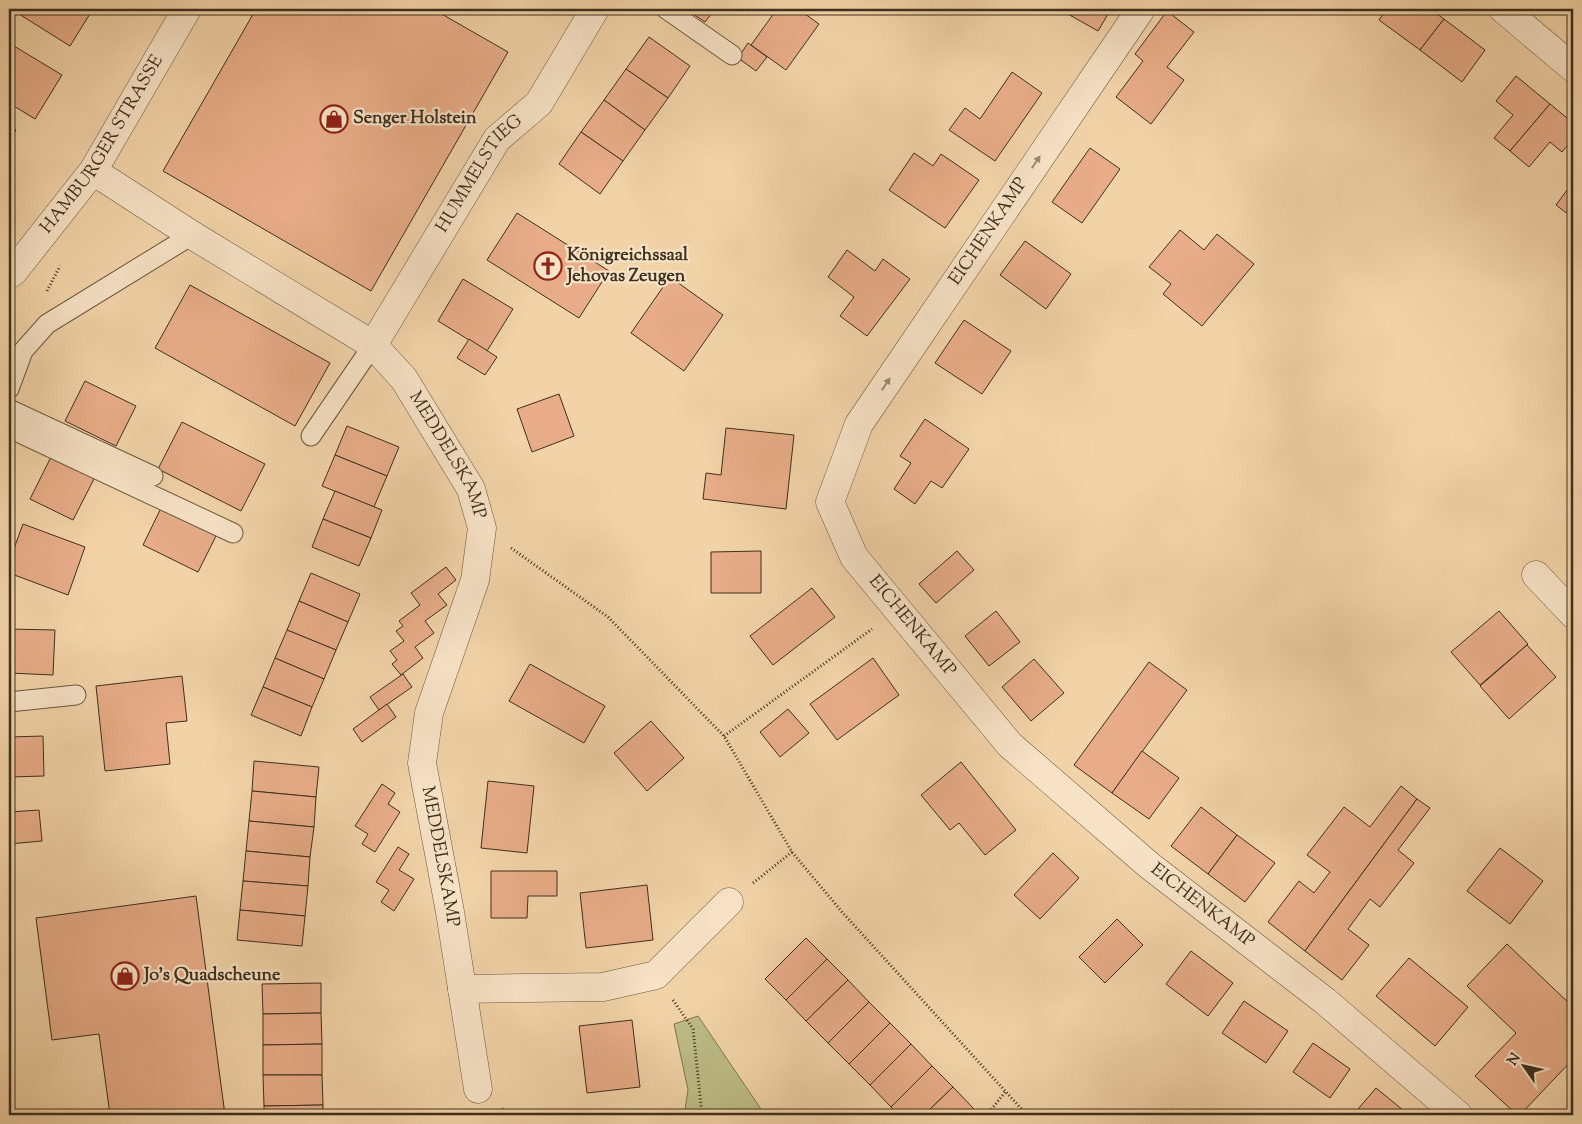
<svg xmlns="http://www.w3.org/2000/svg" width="1582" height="1124" viewBox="0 0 1582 1124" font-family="'Sorts Mill Goudy',serif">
	<rect width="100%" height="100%" fill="#f2d3a8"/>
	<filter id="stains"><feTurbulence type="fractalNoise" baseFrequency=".004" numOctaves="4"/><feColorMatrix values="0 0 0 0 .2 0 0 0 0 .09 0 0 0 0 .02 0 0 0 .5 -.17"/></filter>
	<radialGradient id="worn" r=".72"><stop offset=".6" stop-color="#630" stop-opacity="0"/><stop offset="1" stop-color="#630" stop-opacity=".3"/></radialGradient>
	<polygon fill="#bdbc86" stroke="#7d7652" points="698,1016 765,1115 684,1115 688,1090 674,1024"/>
	<g fill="#e8ad88" stroke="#3d301f">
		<polygon points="11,9 93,9 70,46"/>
		<polygon points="256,9 374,9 380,12 396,9 433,9 508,52 371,291 163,171"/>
		<polygon points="686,9 715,9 705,22"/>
		<polygon points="777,9 798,9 819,24 786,70 751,45"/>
		<polygon points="1059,9 1111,9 1098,31"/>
		<polygon points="1387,9 1430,9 1444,19 1420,50 1379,20"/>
		<polygon points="1167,11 1194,32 1167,67 1184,80 1151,124 1116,97 1143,61 1135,54"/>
		<polygon points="1444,19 1485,50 1462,82 1420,50"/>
		<polygon points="649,37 690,66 668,98 626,69"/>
		<polygon points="9,43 62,75 35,119 9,103"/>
		<polygon points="748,43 767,57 756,71 738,58"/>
		<polygon points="626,69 668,98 645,130 604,100"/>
		<polygon points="1012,72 1042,93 995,161 949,130 965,108 980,119"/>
		<polygon points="1516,76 1550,104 1510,151 1494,138 1513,115 1496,101"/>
		<polygon points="604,100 645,130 623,161 581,132"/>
		<polygon points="1550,104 1573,123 1573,139 1562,152 1550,142 1529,167 1510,151"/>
		<polygon points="9,126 16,130 9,142"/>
		<polygon points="581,132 623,161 600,194 559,164"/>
		<polygon points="1090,148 1120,169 1082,223 1052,202"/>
		<polygon points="914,153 933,166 941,154 979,180 945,228 889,190"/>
		<polygon points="1573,182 1573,218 1556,205"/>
		<polygon points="517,213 609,271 579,318 487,260"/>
		<polygon points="1180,230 1204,250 1217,234 1254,264 1202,326 1163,294 1171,284 1149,267"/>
		<polygon points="1025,241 1071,274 1046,309 1000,275"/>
		<polygon points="847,250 875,271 883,259 910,279 867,336 840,316 854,297 828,277"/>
		<polygon points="670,277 723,315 684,371 631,333"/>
		<polygon points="463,279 513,309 487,351 438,321"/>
		<polygon points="190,285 330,363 295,426 155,348"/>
		<polygon points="964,320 1011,351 982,394 935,363"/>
		<polygon points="469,339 497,357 485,375 457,358"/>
		<polygon points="85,381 136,406 116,446 65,421"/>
		<polygon points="559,394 574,436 532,452 517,409"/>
		<polygon points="925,419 969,449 942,488 931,481 915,504 894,489 911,463 900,456"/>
		<polygon points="182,422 265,464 241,511 158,469"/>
		<polygon points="347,426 399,447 387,476 335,455"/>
		<polygon points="726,428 794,435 786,509 703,499 706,473 721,475"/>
		<polygon points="52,455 95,477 73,520 30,499"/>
		<polygon points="335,455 387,476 374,507 322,486"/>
		<polygon points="335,491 382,510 371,538 323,519"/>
		<polygon points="163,504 218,532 198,572 143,545"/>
		<polygon points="323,519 371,538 359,566 312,547"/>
		<polygon points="23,524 85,547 68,595 9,573 9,562"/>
		<polygon points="761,551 761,593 711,593 711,552"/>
		<polygon points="957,551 974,570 936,603 919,584"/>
		<polygon points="446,567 456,580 438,594 447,605 425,621 434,633 415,647 423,658 401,675 392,664 397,660 390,651 404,641 396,631 403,626 399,621 420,605 411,593"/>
		<polygon points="311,573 360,594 348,622 299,601"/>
		<polygon points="812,588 835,617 773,665 750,636"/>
		<polygon points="299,601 348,622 336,650 287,630"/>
		<polygon points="996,611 1020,642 989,666 965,636"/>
		<polygon points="1499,611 1528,644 1480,685 1451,652"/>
		<polygon points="9,629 55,630 53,675 9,673"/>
		<polygon points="287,630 336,650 324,679 275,658"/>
		<polygon points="1527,645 1556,677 1509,719 1480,686"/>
		<polygon points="275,658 324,679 312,707 263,687"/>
		<polygon points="873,658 899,695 837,740 810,704"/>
		<polygon points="1034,659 1064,693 1031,721 1002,687"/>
		<polygon points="1149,662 1187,690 1112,793 1074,765"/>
		<polygon points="530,664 605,706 584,743 509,701"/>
		<polygon points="403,674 412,687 379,710 370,697"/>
		<polygon points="182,676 187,721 166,723 170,764 105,771 96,686"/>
		<polygon points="263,687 312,707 301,736 251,715"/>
		<polygon points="387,704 396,717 362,742 353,729"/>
		<polygon points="788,709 809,733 780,757 760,732"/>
		<polygon points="651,721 684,758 647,791 614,753"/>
		<polygon points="43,736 44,776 9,777 9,737"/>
		<polygon points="1142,751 1179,778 1149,819 1112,793"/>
		<polygon points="254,761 319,767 316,797 252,791"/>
		<polygon points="961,762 1016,830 985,855 959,823 950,830 921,795"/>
		<polygon points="488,781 534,786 527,853 481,848"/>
		<polygon points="382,784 395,793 388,804 400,812 375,852 362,844 368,834 355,826"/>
		<polygon points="1401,786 1417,799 1305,951 1268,922 1299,881 1314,893 1330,872 1307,855 1344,807 1370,827"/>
		<polygon points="252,791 316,797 314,827 249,821"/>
		<polygon points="1417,799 1430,808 1398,850 1414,863 1380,907 1370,899 1348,929 1369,945 1342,980 1305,951"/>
		<polygon points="1201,807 1237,835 1208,874 1171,846"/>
		<polygon points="39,810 42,841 9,844 9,812"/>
		<polygon points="249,821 314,827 310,857 246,851"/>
		<polygon points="1237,835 1275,863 1245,902 1208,874"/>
		<polygon points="398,847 409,854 399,870 414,879 394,911 381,902 389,890 376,882"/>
		<polygon points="1500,848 1543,881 1510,924 1467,891"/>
		<polygon points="246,851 310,857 308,886 243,881"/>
		<polygon points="1053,853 1079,878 1040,919 1014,895"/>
		<polygon points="491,871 557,871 557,896 528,896 527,918 491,918"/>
		<polygon points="243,881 308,886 305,916 240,910"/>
		<polygon points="647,885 653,940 586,948 580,893"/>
		<polygon points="196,896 225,1115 110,1115 99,1034 52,1040 36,918"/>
		<polygon points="240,910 305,916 302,946 237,940"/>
		<polygon points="1117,919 1143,945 1105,983 1079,957"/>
		<polygon points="806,938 827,959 786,1000 765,979"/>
		<polygon points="1507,944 1573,1007 1573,1059 1520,1115 1517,1115 1475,1076 1516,1033 1467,986"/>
		<polygon points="1191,951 1233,983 1208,1016 1166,984"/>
		<polygon points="1409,958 1468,1007 1435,1046 1376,996"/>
		<polygon points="827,959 848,980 806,1021 786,1000"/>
		<polygon points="848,980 869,1002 828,1043 806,1021"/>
		<polygon points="321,983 321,1013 263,1014 262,984"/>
		<polygon points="1244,1001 1288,1031 1266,1063 1222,1033"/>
		<polygon points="869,1002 890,1023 849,1064 828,1043"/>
		<polygon points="321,1013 322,1044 263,1045 263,1014"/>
		<polygon points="632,1020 640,1087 587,1093 579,1026"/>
		<polygon points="890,1023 911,1044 870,1085 849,1064"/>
		<polygon points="1313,1043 1350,1069 1330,1098 1293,1072"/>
		<polygon points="322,1044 322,1075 263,1075 263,1045"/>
		<polygon points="911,1044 932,1066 891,1107 870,1085"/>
		<polygon points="932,1066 953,1087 924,1115 899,1115 891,1107"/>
		<polygon points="263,1075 322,1075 323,1105 264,1106"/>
		<polygon points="953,1087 974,1109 967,1115 924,1115"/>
		<polygon points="1376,1088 1409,1115 1353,1115"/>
		<polygon points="323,1105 323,1115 264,1115 264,1106"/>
	</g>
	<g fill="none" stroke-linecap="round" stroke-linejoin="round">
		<g stroke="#6a5941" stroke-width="21">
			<g id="service">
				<polyline points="666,9 732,55"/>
				<polyline points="9,389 23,351 47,324 192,235"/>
				<polyline points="9,409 153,476"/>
				<polyline points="9,428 233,533"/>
				<polyline points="311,436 373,345"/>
				<polyline points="9,702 76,695"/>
			</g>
		</g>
		<g stroke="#6a5941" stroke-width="29">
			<g id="minor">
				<path id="s1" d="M1141 9 859 424 830 502 854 557 1010 745 1150 866 1325 1001 1458 1115"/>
				<polyline points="1503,9 1573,68"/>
				<path id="s2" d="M93 171 192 235 373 345 404 379 471 489 482 528 475 580 429 713 422 763 450 912 478 1089"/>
				<path id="s3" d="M373 345 497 139 539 103 595 9"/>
				<polyline points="1536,575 1573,614"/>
				<polyline points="462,989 603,987 656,975 729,902"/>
			</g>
		</g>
		<g stroke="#6a5941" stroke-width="29">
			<g id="tertiary">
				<path id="s4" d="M9 275 14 271 93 171 187 9"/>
			</g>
		</g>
		<g stroke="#3d301f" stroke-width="3" stroke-dasharray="1 2.5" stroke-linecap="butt">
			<polyline points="47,291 60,266"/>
			<polyline points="511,548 608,617 724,736 792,852 842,912 1027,1115"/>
			<polyline points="724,736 872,629"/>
			<polyline points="753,883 792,852"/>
			<polyline points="673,1000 693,1029 702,1115"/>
			<polyline points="502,1109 509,1115"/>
			<polyline points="987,1115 1005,1092"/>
		</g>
		<use href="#service" stroke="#f7e2c6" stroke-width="19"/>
		<use href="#minor" stroke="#f7e2c6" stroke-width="28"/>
		<use href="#tertiary" stroke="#f7e2c6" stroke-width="28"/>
	</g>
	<defs><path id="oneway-solid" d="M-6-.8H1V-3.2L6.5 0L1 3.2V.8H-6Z" transform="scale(1.25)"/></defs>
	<g fill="#9a8972">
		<use href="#oneway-solid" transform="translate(1036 162) rotate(-56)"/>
		<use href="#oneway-solid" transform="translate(886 384) rotate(-56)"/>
	</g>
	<defs>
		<g id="shop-ring" transform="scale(1.4375)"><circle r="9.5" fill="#f7e2c6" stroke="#8f2418" stroke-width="1.5"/><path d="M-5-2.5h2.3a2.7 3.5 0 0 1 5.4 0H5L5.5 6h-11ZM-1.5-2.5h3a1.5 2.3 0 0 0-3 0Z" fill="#8f2418"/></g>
		<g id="church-ring" transform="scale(1.4375)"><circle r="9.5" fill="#f7e2c6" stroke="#8f2418" stroke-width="1.5"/><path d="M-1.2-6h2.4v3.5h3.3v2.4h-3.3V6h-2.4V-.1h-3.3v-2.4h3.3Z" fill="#8f2418"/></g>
	</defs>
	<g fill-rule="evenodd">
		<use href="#shop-ring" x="334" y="119"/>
		<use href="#church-ring" x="548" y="266"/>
		<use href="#shop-ring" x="125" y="976"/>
	</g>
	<g text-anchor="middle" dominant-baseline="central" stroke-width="4.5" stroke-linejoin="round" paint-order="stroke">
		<g font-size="18" font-weight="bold" fill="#3d301f" stroke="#f7e2c6" text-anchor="start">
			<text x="353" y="119">Senger Holstein</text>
			<text x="567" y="256">Königreichssaal<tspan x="567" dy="21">Jehovas Zeugen</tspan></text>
			<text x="144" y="976">Jo's Quadscheune</text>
		</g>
		<g font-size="18" fill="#3d301f" stroke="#f7e2c6">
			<text stroke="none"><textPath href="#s4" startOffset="161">HAMBURGER STRASSE</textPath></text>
			<text stroke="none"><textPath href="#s3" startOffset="202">HUMMELSTIEG</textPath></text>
			<text transform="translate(989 232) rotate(-56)">EICHENKAMP</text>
			<text stroke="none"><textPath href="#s2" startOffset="464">MEDDELSKAMP</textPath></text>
			<text stroke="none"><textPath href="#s1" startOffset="735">EICHENKAMP</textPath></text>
			<text stroke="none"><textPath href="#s2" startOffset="884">MEDDELSKAMP</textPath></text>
			<text stroke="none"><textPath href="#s1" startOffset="1140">EICHENKAMP</textPath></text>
		</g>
	</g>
	<rect width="1582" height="1124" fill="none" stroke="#f2d3a8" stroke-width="30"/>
	<rect x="10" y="10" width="1562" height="1104" fill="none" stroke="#3d301f" stroke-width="2.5"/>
	<rect x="15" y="15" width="1552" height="1094" fill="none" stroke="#3d301f"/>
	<g transform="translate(1524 1066) rotate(304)" stroke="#f7e2c6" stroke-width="4" paint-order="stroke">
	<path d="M0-4L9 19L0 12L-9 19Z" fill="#3d301f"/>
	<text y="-8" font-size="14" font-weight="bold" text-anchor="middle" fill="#3d301f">N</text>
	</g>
	<rect width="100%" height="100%" filter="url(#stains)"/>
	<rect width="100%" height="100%" fill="url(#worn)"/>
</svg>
